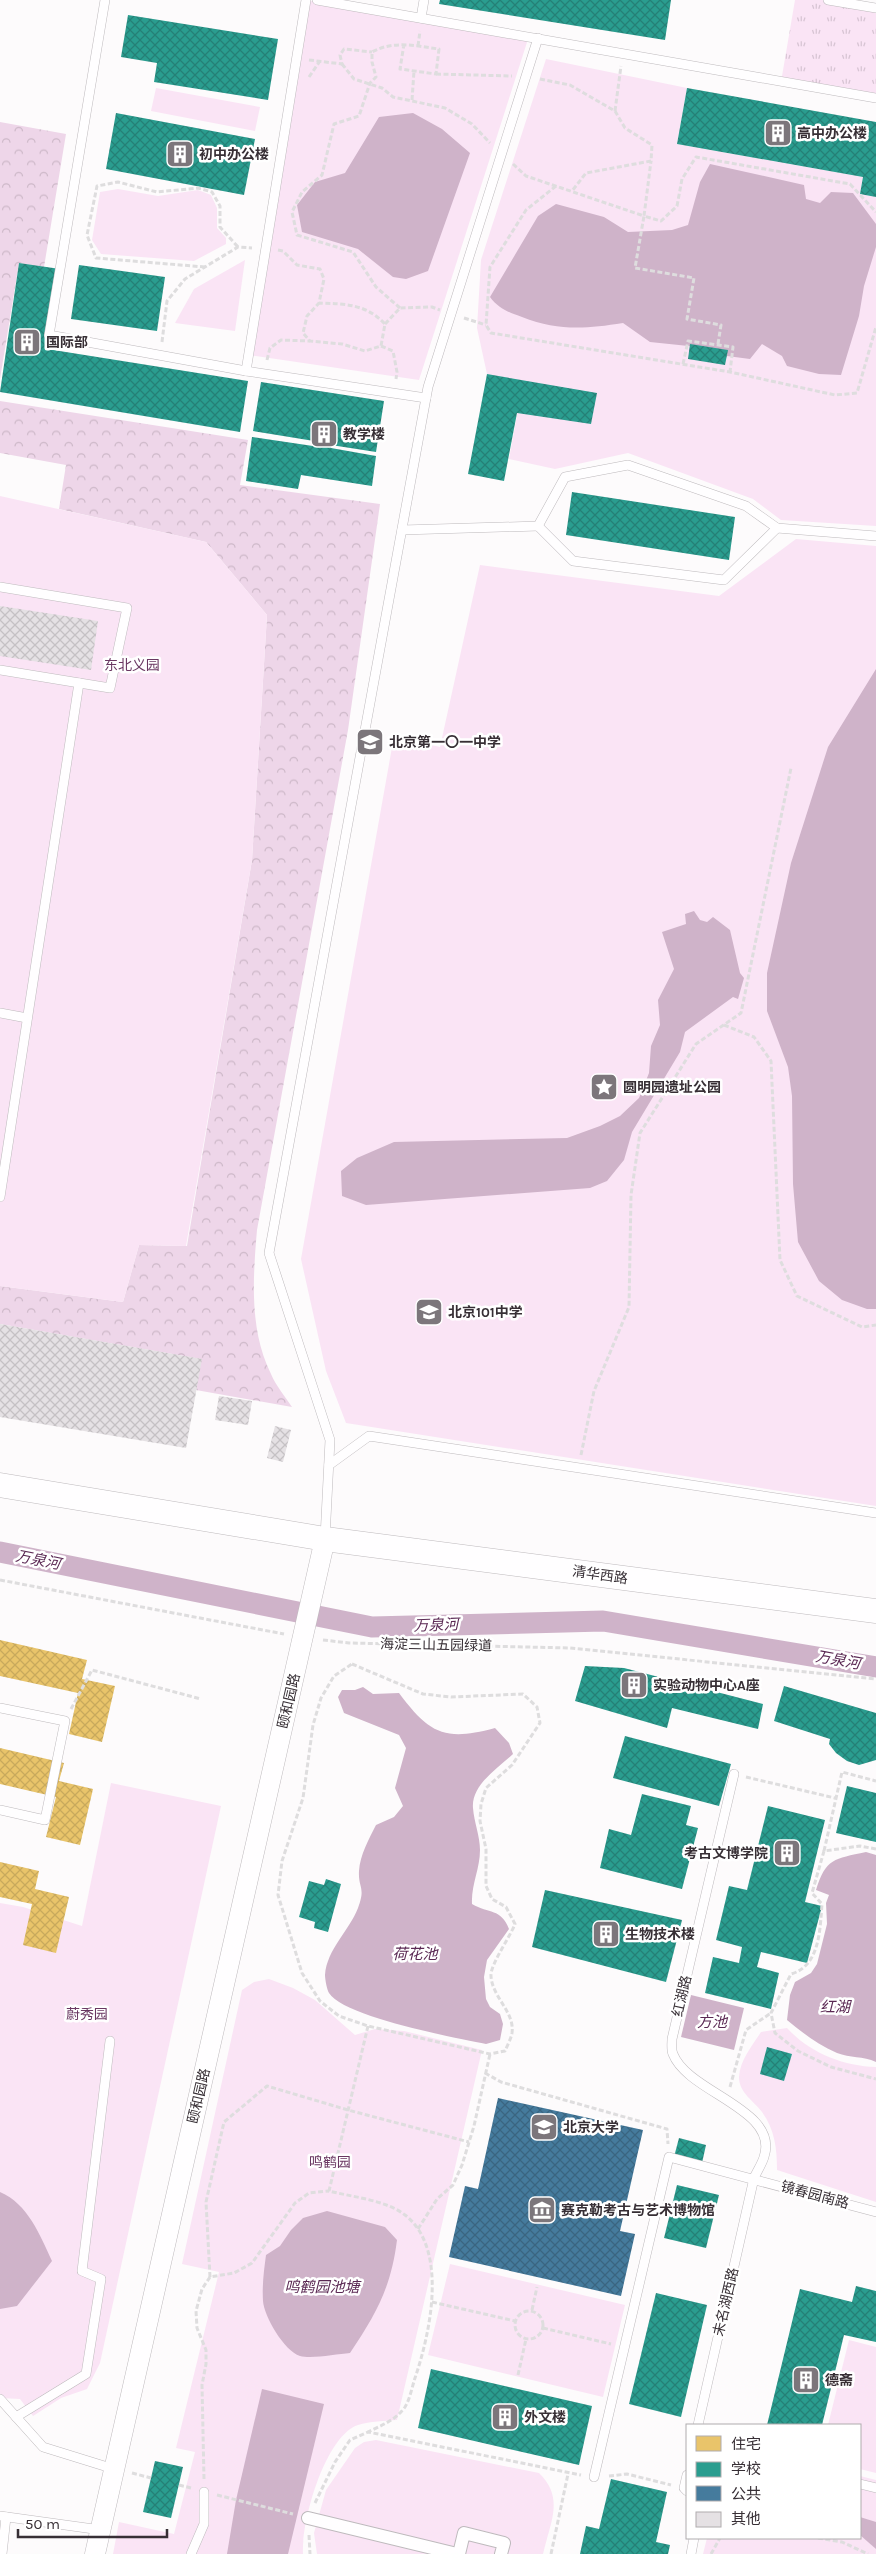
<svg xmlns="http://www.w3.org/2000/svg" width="876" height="2554" viewBox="0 0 876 2554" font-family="Karla,'Noto Sans SC',sans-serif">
	<defs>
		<pattern id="grass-tufts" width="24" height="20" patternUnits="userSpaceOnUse" patternTransform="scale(1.25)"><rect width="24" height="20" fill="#fae4f5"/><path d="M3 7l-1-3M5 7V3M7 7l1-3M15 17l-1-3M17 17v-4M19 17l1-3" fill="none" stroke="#d7c4d3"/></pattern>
		<pattern id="forest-crowns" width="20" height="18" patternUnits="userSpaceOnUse" patternTransform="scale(1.25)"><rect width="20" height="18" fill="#eed6e9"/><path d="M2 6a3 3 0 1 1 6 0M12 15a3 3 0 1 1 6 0" fill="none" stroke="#cdb8c8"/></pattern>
		<pattern id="homes-cross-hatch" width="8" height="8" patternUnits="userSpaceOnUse" patternTransform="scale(1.25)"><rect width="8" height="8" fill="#e9c46a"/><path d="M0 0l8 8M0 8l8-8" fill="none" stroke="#c8a95c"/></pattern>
		<pattern id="schools-cross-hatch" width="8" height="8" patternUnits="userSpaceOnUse" patternTransform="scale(1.25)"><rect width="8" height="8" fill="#2a9d8f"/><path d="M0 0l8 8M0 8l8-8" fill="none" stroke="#258076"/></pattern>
		<pattern id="public-cross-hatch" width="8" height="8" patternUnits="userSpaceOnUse" patternTransform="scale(1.25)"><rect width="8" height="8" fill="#457b9d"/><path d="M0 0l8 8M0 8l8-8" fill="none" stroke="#3a6581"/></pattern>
		<pattern id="building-cross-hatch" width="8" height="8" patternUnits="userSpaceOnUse" patternTransform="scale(1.25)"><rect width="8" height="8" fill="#e5e1e4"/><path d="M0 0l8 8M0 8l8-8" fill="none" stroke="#c5c1c4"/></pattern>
	</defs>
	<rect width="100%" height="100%" fill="#fdfbfc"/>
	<polygon fill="url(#grass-tufts)" points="795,0 828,0 876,8 876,98 781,82"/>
	<g fill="url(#forest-crowns)">
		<polygon points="0,122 66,134 44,267 19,263 0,379"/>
		<path d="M0 401 248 440 240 485 380 504 348 730 257 1230C253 1277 249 1330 271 1374 276 1386 285 1396 292 1407L196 1390 201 1359 0 1324V1286L123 1302 139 1245 187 1246 252 860 267 615 206 542 59 509 66 465 0 453Z"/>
	</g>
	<g fill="#fae4f5">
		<polygon points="306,0 529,36 419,380 249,355"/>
		<polygon points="546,59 687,88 677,144 863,177 860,194 876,197 876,526 781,520 753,499 628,453 555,469 509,459 523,382 487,374 477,328 481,260"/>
		<polygon points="156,88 260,107 255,131 151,111"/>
		<polygon points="118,189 158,196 198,190 211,195 217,208 217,228 226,238 226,244 194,261 101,254 92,240 100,192"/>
		<polygon points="245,260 235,331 175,323 194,289"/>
		<polygon points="0,496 206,542 267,615 252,860 186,1246 139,1245 123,1302 0,1286"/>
		<polygon points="796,539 876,546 876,1506 346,1423 326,1371 301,1259 394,736 440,747 480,565 719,596"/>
		<polygon points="111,1783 221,1806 100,2363 87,2389 61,2398 33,2416 20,2399 0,2398 0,1903 23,1907 82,1926"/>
		<path d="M269 1979 293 1988 315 2000 355 2035 375 2029 404 2031 482 2050 397 2420C385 2421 370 2421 358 2425 325 2436 301 2522 303 2554H113L119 2522 174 2534 195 2452 176 2448 219 2272 182 2264 242 1990 254 1982Z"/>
		<path d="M787 2028C810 2053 843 2066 876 2067V2202L777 2170C777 2149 775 2130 762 2112 754 2101 739 2093 739 2077 740 2060 752 2046 761 2032Z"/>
		<polygon points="450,2264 625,2305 603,2397 428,2355"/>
		<polygon points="849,2340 876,2347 876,2473 860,2469 860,2425 828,2425"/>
		<path d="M376 2440 539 2473C565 2498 550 2523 543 2554H317L314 2533 326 2490 355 2448 364 2442Z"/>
		<polygon points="860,2476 876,2480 876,2554 703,2554 707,2538 860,2538"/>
	</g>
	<g fill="#cfb3c9">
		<polygon points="413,113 442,129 470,153 428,271 406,279 393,277 358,249 302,232 297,205 315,182 345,173 379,117"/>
		<path d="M710 164 804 185 806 199 820 203 831 192 853 193 876 224V247L864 286 859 316 841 375 819 374 787 366 782 356 762 344 750 359 727 356 698 347 650 342 623 323C585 329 558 331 522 317 508 312 499 309 490 297L538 216 556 204 604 217 628 232 672 230 688 225 700 182Z"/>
		<polygon points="876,669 876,1309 867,1309 842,1300 819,1281 798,1242 793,1184 792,1096 788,1067 767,1011 767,973 791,863 828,747"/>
		<polygon points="694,911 700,920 707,922 713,917 730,930 740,973 744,978 738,999 733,997 685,1032 680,1052 632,1132 624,1160 607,1181 590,1188 366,1205 342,1196 341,1171 357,1158 394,1142 567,1138 600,1126 620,1116 639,1098 649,1073 651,1046 660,1025 658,1000 674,969 662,932 686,924 685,914"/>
		<path d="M363 1687 373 1694 399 1693C429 1733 444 1742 495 1728L509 1743 513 1754C498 1768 471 1785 473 1808 474 1822 480 1836 480 1850 480 1869 471 1885 472 1904 489 1914 501 1908 509 1929L487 1960 484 1977 486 1999 490 2007 500 2014 503 2024 500 2040 486 2044C456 2038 344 2017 329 1993 327 1990 325 1979 325 1975 327 1949 349 1931 358 1908 366 1887 358 1888 359 1871 360 1855 369 1839 376 1825L394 1817 403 1806 395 1788 406 1748 399 1735 344 1713 338 1697 342 1690H355Z"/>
		<path d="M866 1852 876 1855V2062C863 2056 850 2058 837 2053 818 2045 803 2033 787 2020L790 1995 795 1982 811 1973 817 1964 827 1924 826 1903 829 1895 816 1890C826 1858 834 1859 866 1852Z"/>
		<polygon points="691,1995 744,2008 734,2050 681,2037"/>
		<path d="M0 2192C28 2204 40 2235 52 2261L17 2306 0 2309Z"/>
		<path d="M327 2211 385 2227 397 2240C391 2288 376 2314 350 2353 337 2354 312 2359 300 2356 284 2351 264 2316 263 2301 262 2285 264 2270 266 2255L280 2246 291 2230 303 2218Z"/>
		<polygon points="262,2389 324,2404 288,2554 227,2554 236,2500"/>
		<polygon points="860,2517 876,2522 876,2549 860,2535"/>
	</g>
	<g fill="url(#homes-cross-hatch)">
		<polygon points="0,1640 87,1660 82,1679 115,1686 102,1742 69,1734 78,1693 0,1676"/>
		<polygon points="0,1748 64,1763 59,1781 93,1789 80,1845 46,1837 56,1797 0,1784"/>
		<polygon points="0,1862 39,1871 35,1889 69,1897 56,1953 23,1945 32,1904 0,1897"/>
	</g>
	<g fill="url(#schools-cross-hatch)">
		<polygon points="440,0 671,0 665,40 439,4"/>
		<polygon points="128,15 278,39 268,100 154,82 157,63 121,57"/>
		<polygon points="687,88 876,122 876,197 860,194 863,177 677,144"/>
		<polygon points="116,113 255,139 244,195 106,169"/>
		<polygon points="19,263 60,269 47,349 248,381 240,432 0,392"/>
		<polygon points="79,265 165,277 157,331 71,319"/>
		<polygon points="690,344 728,350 725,365 688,359"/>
		<polygon points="487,374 597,393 591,424 517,413 504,481 468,474"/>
		<polygon points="261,382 384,401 376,452 331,445 331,448 376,456 372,486 301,475 298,489 246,481 252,437 313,446 314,441 253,431"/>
		<polygon points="572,492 735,517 729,560 566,535"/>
		<polygon points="585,1666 624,1668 763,1704 758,1729 672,1708 667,1728 575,1701"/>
		<polygon points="784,1686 876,1713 876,1760 859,1765 847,1761 836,1753 829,1744 830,1739 774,1721"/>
		<polygon points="625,1736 731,1764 719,1806 613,1778"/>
		<polygon points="847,1786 876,1793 876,1842 836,1833"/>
		<polygon points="642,1794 691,1806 686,1825 698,1828 682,1889 600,1868 609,1829 631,1835"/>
		<polygon points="768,1806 825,1820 805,1902 822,1906 807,1963 761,1952 757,1967 779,1973 771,2009 705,1993 713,1957 739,1963 742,1947 716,1940 729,1886 747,1890"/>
		<polygon points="326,1879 341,1884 328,1932 314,1928 315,1922 299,1917 309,1881 324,1885"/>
		<polygon points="545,1890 682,1920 666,1982 532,1947"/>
		<polygon points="767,2047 792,2054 784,2081 760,2074"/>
		<polygon points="679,2138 706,2145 702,2163 674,2157"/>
		<polygon points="677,2185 719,2195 706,2248 664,2238"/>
		<polygon points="856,2286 876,2291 876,2342 844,2335 822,2425 767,2425 800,2289 852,2302"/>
		<polygon points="656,2293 707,2305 681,2417 629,2404"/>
		<polygon points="431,2369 592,2406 579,2465 418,2428"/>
		<polygon points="155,2461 183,2467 171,2518 143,2512"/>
		<polygon points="611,2479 667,2492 656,2542 670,2545 668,2554 580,2554 586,2526 599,2529"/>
	</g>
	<polygon fill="url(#public-cross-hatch)" points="498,2098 643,2130 620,2231 635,2234 621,2296 449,2257 465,2186 478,2189"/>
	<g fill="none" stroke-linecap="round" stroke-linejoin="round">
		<polyline stroke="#cfb3c9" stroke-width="21" points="0,1552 372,1627 603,1621 876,1667"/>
	</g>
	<g fill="url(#building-cross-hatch)">
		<polygon points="0,606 98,621 91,670 0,656"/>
		<polygon points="0,1324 202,1359 186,1448 0,1417"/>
		<polygon points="219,1396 252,1401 248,1425 215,1420"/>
		<polygon points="275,1426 291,1430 283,1462 267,1458"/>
	</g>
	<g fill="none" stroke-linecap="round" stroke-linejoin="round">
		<g stroke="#bebabd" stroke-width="10">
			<g id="service">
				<polyline points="105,0 49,335 246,371"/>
				<polyline points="306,0 246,371 426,398"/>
				<polyline points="317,0 876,98"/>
				<polyline points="828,0 876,8"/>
				<polyline points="421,18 424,0"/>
				<polyline points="538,526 573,561 724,580 777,528"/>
				<polyline points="402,530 538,526 565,477 628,465 746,506 777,528 876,536"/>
				<polyline points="0,587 127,608 110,688 0,670"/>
				<polyline points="0,1013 27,1018"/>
				<polyline points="0,1197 79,683"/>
				<polyline points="329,1465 369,1436 876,1513"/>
				<polyline points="325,1538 330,1440 269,1253 428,387 538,38"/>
				<polyline points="0,1708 65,1721 45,1820 0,1810"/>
				<polyline points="0,2399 43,2447 114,2469"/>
				<polyline points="16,2417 86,2374 101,2279 82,2271 110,2041"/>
				<path d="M698 2425 754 2178C757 2171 762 2164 764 2157 780 2109 688 2093 673 2054 671 2050 672 2043 672 2039L734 1774"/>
				<polyline points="687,2475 684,2488 687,2491"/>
				<polyline points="594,2477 669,2157 876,2212"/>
				<polyline points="860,2484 876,2488"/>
				<polyline points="0,2516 101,2530"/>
				<polyline points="2,2554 6,2517"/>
				<polyline points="191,2554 204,2524 204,2492"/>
				<polyline points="691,2554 694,2538"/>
			</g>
		</g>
		<g stroke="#bebabd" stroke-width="14">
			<g id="pedestrian">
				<polyline points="308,2518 457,2554"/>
				<polyline points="459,2554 464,2533 504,2543 501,2554"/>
			</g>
		</g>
		<g stroke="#bebabd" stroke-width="21">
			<polyline id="tertiary" points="95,2554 325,1539"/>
		</g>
		<g stroke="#bebabd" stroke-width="25">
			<polyline id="secondary" points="0,1485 325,1539 876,1611"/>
		</g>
		<g stroke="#deddde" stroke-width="3" stroke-dasharray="5 2.5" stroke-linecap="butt">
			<polyline points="418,46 420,31"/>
			<polyline points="309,60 342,64 340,55 344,49 372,52"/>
			<polyline points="342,64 354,79 382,88 393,97 445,108 472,124 490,143"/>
			<polyline points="436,74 512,76"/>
			<polyline points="309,77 320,61"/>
			<polyline points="540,79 570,85 615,111 625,128 652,145 651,161 586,173 572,191"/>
			<polyline points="412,100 414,71"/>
			<polyline points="615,111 621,66"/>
			<polyline points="513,164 526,176 644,216 651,161"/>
			<polyline points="556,186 526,210 490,267 486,325 491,333 730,372 835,395 857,393 876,327"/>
			<path d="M278 250 283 251 297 265 320 269 324 279 319 303 307 316 303 333 310 341 342 344 365 351 381 346 385 324C366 304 346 304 319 303"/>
			<polyline points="205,267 96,258 87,235 97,186 118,182 157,192 198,188 212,192 220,206 220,227 238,247"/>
			<path d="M400 308 376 287 353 252 297 235 292 212 302 192 322 175 334 124 359 116 370 83 376 77 372 62V52C394 40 416 46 439 49L436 74 400 69 404 44"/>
			<polyline points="464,318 486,325"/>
			<polyline points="385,324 400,308 432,307 440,310"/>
			<polyline points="162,342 167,301 185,279 238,247 252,248"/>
			<polyline points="718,344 721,325 687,319 694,278 635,268 644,216 661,221 677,206 682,179 696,157 850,184 876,212"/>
			<polyline points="381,346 393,351 397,372 396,379"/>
			<polyline points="267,360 270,348 281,340 310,341"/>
			<polyline points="683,364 688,341 733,347 730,372"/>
			<polyline points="724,1025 754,1037 771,1061 780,1260 797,1296 862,1327 876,1325"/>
			<polyline points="581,1455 594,1391 629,1307 631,1195 640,1133 696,1044 741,1013 791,768"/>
			<polyline points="0,1580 284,1634"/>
			<polyline points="323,1640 349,1643 570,1648 876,1679"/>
			<path d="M352 1664 423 1694 451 1697 523 1694 537 1707 540 1723 512 1765 486 1788 481 1804 480 1821 486 1849V1886L492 1899 506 1907 515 1924C510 1937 490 1965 491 1976 492 1997 515 2012 512 2033 511 2039 507 2046 505 2051L490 2054 368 2026 339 2016 320 2001 302 1973 278 1895 282 1861 303 1798 313 1725 321 1698 334 1676Z"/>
			<polyline points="71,1709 92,1670 201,1699"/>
			<polyline points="746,1777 835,1798"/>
			<path d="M876 1849 860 1846 824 1851 812 1893 822 1904C820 1929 820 1966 791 1974L771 2013 775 2033 798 2051 831 2067 876 2079"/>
			<polyline points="824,1851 842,1772 876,1781"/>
			<path d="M368 2026 329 2191C352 2197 386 2200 405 2215 449 2249 430 2334 415 2378 412 2387 410 2399 405 2407 396 2420 382 2425 368 2432"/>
			<polyline points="485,2073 501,2082 667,2129 668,2144"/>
			<polyline points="730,2087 746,2030 771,2013"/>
			<polyline points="418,2229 437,2199 453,2185 462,2165 474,2126 490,2054"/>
			<polyline points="210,2277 206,2202 224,2122 267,2086 348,2110 469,2142"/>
			<polyline points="432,2302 515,2321"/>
			<polyline points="532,2310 537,2287"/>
			<circle cx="529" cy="2325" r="14"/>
			<polyline points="543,2328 611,2344"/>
			<polyline points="518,2375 526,2339"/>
			<polyline points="132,2473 151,2478"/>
			<polyline points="609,2476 627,2474 671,2485"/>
			<polyline points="204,2479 202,2385 206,2364 206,2350 197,2328 196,2311 202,2289 210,2277 234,2273 252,2263 295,2203 309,2193 329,2191"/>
			<polyline points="179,2485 191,2488"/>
			<polyline points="217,2495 293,2514"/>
			<polyline points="315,2503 335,2462 350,2440 368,2432 581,2475"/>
			<polyline points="309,2535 310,2554"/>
			<polyline points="818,2538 842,2542 868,2554"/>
			<polyline points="551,2554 568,2474"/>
			<polyline points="711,2554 720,2538"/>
		</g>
		<use href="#service" stroke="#fffeff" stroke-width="9"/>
		<use href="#pedestrian" stroke="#fffeff" stroke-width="12"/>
		<use href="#tertiary" stroke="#fffeff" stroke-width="20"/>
		<use href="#secondary" stroke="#fffeff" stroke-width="24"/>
	</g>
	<defs>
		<g id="building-square" transform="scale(1.4375)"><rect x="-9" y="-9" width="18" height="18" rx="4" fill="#7c767b" stroke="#fff"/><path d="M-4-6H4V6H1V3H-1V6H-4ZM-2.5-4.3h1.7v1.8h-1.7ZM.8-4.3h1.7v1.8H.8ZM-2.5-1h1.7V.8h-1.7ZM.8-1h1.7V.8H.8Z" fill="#fff"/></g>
		<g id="school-square" transform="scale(1.4375)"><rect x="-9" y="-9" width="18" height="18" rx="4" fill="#7c767b" stroke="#fff"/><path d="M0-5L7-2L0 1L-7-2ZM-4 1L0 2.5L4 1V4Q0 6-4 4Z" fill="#fff"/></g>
		<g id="sight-square" transform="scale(1.4375)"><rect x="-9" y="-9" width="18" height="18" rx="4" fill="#7c767b" stroke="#fff"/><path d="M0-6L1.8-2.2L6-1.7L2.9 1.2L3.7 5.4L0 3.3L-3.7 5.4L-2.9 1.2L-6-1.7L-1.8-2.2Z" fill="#fff"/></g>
		<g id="university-square" transform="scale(1.4375)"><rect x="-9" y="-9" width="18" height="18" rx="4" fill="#7c767b" stroke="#fff"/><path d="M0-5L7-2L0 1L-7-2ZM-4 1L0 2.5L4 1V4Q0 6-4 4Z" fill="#fff"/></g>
		<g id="museum-square" transform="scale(1.4375)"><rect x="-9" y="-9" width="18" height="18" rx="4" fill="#7c767b" stroke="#fff"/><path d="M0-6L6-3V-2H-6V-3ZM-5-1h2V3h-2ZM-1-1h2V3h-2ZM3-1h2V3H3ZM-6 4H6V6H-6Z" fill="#fff"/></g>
	</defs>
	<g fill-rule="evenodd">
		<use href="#building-square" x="778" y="133"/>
		<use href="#building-square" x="180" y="154"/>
		<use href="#building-square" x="27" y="342"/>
		<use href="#building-square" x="324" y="434"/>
		<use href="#school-square" x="370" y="742"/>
		<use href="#sight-square" x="604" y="1087"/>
		<use href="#school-square" x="429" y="1312"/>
		<use href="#building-square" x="634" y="1685"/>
		<use href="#building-square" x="787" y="1853"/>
		<use href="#building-square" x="606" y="1934"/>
		<use href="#university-square" x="544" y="2127"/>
		<use href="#museum-square" x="542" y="2210"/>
		<use href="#building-square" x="806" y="2380"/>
		<use href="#building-square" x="505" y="2417"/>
	</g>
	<g text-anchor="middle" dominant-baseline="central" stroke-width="5" stroke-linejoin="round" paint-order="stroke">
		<g font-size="14" font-weight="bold" fill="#372f35" stroke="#fff" text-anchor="start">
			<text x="797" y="133">高中办公楼</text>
			<text x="199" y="154">初中办公楼</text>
			<text x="46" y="342">国际部</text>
			<text x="343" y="434">教学楼</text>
			<text x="389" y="742">北京第一〇一中学</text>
			<text x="623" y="1087">圆明园遗址公园</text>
			<text x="448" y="1312">北京101中学</text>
			<text x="653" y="1685">实验动物中心A座</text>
			<text x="768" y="1853" text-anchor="end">考古文博学院</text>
			<text x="625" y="1934">生物技术楼</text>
			<text x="563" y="2127">北京大学</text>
			<text x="561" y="2210">赛克勒考古与艺术博物馆</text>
			<text x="825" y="2380">德斋</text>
			<text x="524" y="2417">外文楼</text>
		</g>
		<g font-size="14" fill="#6a3762" stroke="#fff">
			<text x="132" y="665">东北义园</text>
			<text x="87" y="2014">蔚秀园</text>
			<text x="330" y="2162">鸣鹤园</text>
		</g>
		<g font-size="14" fill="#372f35" stroke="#fff">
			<text transform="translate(600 1575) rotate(8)">清华西路</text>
			<text transform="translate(436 1645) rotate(1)">海淀三山五园绿道</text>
			<text transform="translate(289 1701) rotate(-77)">颐和园路</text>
			<text transform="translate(682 1996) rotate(-77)">红湖路</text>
			<text transform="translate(199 2096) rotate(-77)">颐和园路</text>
			<text transform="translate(815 2195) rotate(15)">镜春园南路</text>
			<text transform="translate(726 2302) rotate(-77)">未名湖西路</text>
		</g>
		<g font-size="15" font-style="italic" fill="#5a2853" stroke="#fff">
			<text transform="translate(38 1560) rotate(11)">万泉河</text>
			<text transform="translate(436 1625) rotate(-2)">万泉河</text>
			<text transform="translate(838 1660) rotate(10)">万泉河</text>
			<text x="415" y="1954">荷花池</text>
			<text x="835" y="2007">红湖</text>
			<text x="712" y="2022">方池</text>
			<text x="322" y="2287">鸣鹤园池塘</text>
		</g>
	</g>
	<rect x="686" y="2424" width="175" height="115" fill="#ffffff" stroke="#afacae"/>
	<rect x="696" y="2436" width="25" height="15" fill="#e9c46a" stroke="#afacae"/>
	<text x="731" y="2449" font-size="15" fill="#372f35">住宅</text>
	<rect x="696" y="2462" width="25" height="15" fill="#2a9d8f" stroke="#afacae"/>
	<text x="731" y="2474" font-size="15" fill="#372f35">学校</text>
	<rect x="696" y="2486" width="25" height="15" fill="#457b9d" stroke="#afacae"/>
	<text x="731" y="2499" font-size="15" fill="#372f35">公共</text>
	<rect x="696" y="2512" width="25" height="15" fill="#e5e1e4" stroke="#afacae"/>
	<text x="731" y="2524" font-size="15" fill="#372f35">其他</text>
	<path d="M18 2529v8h149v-8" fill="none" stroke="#372f35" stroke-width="2.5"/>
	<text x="25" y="2529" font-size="15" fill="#372f35" stroke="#ffffff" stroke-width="4" paint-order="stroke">50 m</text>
</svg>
